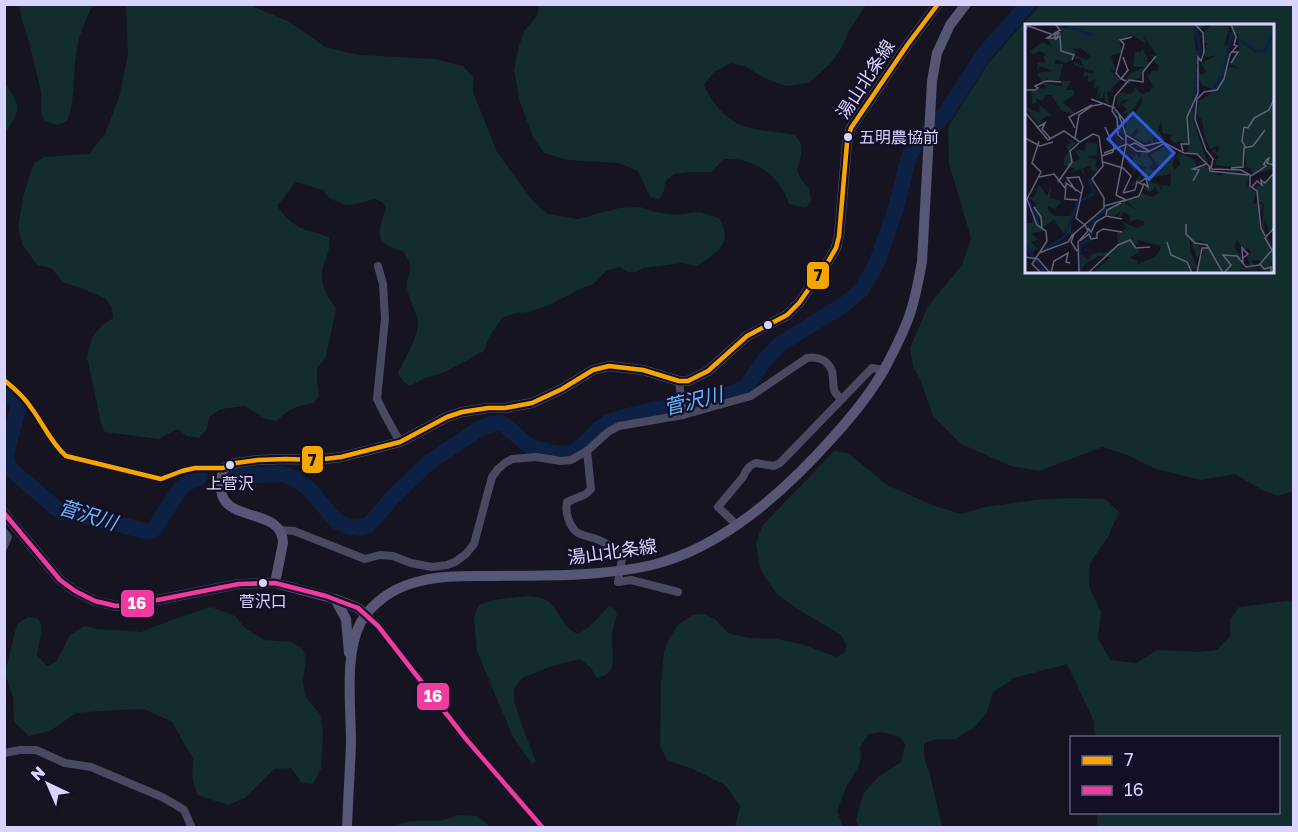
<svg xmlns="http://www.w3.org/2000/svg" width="1298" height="832" viewBox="0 0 1298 832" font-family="'Golos Text','Noto Sans JP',sans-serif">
	<rect width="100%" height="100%" fill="#161421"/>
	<g fill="#132c2d" fill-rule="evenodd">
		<path d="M247 4 290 22 325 47 359 55 435 59 463 66 473 77V92L497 152 532 200 547 214 578 219 619 208 640 207 655 212 674 215 700 212 719 218C734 244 717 252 697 266L682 263 643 268 636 272H628L620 267 606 271 593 284 580 289 550 305 528 312 515 313 502 318 489 337 484 351 443 373 425 378 410 386 404 382 398 374C403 360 419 337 418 322 416 309 408 300 407 287 406 279 411 271 410 264 409 260 405 255 403 251 371 243 379 233 386 207L382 202 375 199 355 204 345 205 329 198 323 190 296 182 277 206C285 216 293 226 306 230 316 233 320 233 329 238 330 251 327 255 323 267 319 283 327 296 336 309L326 357 317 369V382L319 396 314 403C298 405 288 409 277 421L266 419 245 406 221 409 209 417 207 429 199 438 187 436 177 429 159 439 105 432 101 424 87 357 92 338 101 326 113 318 112 308 106 299 86 290 63 282 51 268 37 265 22 244 18 227 24 193 34 163 44 157 89 154 105 134 119 97 128 55 126 7 123 5Z"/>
		<path d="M19 5H93C85 20 78 38 76 54 73 75 75 102 67 121L57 125 44 121 41 111V92L30 45 22 20Z"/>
		<path d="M539 5H866L849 31 842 47 831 63 809 83 786 86 764 78 746 67 731 63 714 72 704 85C712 103 726 121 747 127 760 131 776 132 790 134L796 136 801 144V155L797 170 801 179 809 189 811 201 806 208 789 204C783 185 768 168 748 162 741 159 732 159 724 159L711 172H691L674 174 665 182 664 191 659 199 650 197 638 171 619 163 568 160 544 153 533 137 520 102 514 70 519 46 524 31 538 15Z"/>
		<path d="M1040 5H1293V491L1278 496 1262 490 1235 474 1201 480 1156 469 1125 454 1102 447 1039 471 1011 466 961 444 933 416 920 379 913 366 910 348 928 306 962 265 971 238 949 164 948 127 989 62ZM1026 26H1272V272H1026Z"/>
		<path d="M4 81C20 106 23 108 5 133Z"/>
		<path d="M834 451 848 453 887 485 935 506 960 514 985 507 1036 500 1071 498 1105 499 1119 512 1108 537 1090 563 1089 587 1101 612 1098 638 1110 660 1136 663 1158 650 1198 652 1217 650 1230 636V620L1239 607 1293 600V827H1097V813L1278 812V738L1095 737 1093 719 1067 664 1014 678 993 692 987 712 975 727 955 739H935L924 744V757L930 775 942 827H858L856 820 863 794 878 777 901 762 905 744 900 737 883 732 869 734 860 747C863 768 854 771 846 788 843 795 840 803 837 811L843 827H735L740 806 725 785 693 769 667 760 660 746 661 682 664 651 670 637 678 625 692 615 703 614 715 619 728 633 750 638 776 639 801 644 837 657 845 652 846 644 841 635 796 608 776 593 761 571 756 544 762 526Z"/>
		<path d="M527 596C533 597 541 597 546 600 560 608 560 627 578 634L589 627 607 608 611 607 615 610 617 615C614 623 612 630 612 638 611 655 620 673 597 678L590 667 580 659 552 666 522 678 514 689V701L524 731 536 761 532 764 513 737 477 651 474 617 479 605 493 600Z"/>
		<polygon points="211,607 235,616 245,628 264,640 291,642 303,649 306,659 303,681 305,696 320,714 323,732 321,769 313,784 302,783 291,768 274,769 245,798 228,805 197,795 192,777 193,759 172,722 144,709 101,711 76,713 50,731 29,736 14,722 13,697 5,673 17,624 28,617 38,618 42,626 37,655 47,666 56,662 70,635 84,626 98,629 141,632 180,617"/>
		<path d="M458 815 478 816 490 827H392C409 818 425 822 443 820 447 819 453 817 458 815Z"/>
	</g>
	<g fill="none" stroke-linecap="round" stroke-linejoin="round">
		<g stroke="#0d2144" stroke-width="16">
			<path d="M4 395C12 394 16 401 18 408L6 454 8 467 57 509 149 532 154 529 180 489 187 483 200 477"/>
			<polyline points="230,476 282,474 294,478 309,489 331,515 338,522 347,526 358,528 368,525 375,518 391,499 428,463 479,429 491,424 500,423 505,425 525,443 535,449 561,454 572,453 581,447 599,429 609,422 628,416 695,400 730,394 746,387 764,361 780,344 845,304 861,290 876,265 896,208 909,156 918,141 946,113 984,54 1028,4"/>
		</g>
		<g stroke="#4a4962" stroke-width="8">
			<polyline points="378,266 383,284 385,319 377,399 385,415 400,442"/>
			<path d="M4 380C14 388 25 398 32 409 44 425 51 443 66 456L161 479 182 471 195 468H223"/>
			<polyline points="679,381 683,415"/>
			<path d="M587 451 591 489 586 494 567 502C565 512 569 527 578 533 585 537 596 537 605 543 612 547 617 553 622 559L618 582 631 580 678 592"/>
			<polyline points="737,525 718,507 743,477 746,471 750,466 756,463 774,466 780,463 842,399"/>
			<path d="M280 530 294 531 365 559 380 555 393 556 411 563 432 567 447 565 455 562 466 554 474 544 492 477 498 469 505 463 512 459 536 457 561 461 571 460 587 451 608 432 619 426 683 415 751 396 807 358C818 356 828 360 832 371 834 378 832 386 835 392 836 394 840 398 842 399L872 368 884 370"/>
			<polyline points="4,532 8,537 4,546"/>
			<polyline points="366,615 378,626 466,739 543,828"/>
			<polyline points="4,753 20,750 36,750 65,763 91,767 162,797 176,805 184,810 192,828"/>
		</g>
		<polyline stroke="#4a4962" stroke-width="10" points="4,513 60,580 75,591 95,601 116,606 142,603 239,584 275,583"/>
		<g stroke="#575674" stroke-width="10">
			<polyline points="335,599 346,619 349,653"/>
			<path d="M366 615 358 608 335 599 275 583 283 543C283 512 239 520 225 501 218 491 222 478 223 468L236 463 258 460 286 459 316 460 341 457 373 449 400 442 447 417 462 412 488 408H505L532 403 562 389 593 370 609 366 643 370 679 381H688L708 371 747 336 787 315 799 303 829 260 836 248 839 236 847 143 851 128 908 44 938 4"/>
			<path d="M347 828C348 799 350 771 351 743 351 707 344 653 361 622 372 603 392 589 413 583 438 575 466 576 492 576 545 575 600 577 652 565 724 547 786 490 834 436 853 415 871 393 885 368 893 353 901 337 907 322 915 303 918 282 922 262L932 81 937 53 950 25 966 4"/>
		</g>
		<g stroke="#130f26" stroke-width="9">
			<path id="bus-1" d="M4 380C14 388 25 398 32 409 44 425 51 443 66 456L161 479 182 471 195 468H223L236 463 258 460 286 459 316 460 341 457 400 442 447 417 462 412 488 408H505L532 403 562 389 593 370 609 366 643 370 679 381H688L708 371 747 336 787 315 799 303 829 260 836 248 839 236 847 143 851 128 908 44 938 4"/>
		</g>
		<g stroke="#130f26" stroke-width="9">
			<polyline id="bus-2" points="4,513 60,580 75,591 95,601 116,606 142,603 239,584 275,583 326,596 358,608 378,626 466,739 543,828"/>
		</g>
		<use href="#bus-1" stroke="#f7a600" stroke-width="4.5"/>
		<use href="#bus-2" stroke="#f13a9d" stroke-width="4.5"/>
	</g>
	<g fill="#d9d4ff" stroke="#130f26" stroke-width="2">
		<circle cx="848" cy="137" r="5"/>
		<circle cx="768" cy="325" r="5"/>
		<circle cx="230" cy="465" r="5"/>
		<circle cx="263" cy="583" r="5"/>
	</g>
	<g text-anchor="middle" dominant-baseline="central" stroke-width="4.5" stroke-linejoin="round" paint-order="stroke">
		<g font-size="16" fill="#d9d4ff" stroke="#130f26">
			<text x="859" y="137" text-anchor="start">五明農協前</text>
			<text x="230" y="483">上菅沢</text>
			<text x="263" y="601">菅沢口</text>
		</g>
		<g font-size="18" fill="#d9d4ff" stroke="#130f26">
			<text transform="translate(865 79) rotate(-57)">湯山北条線</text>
			<text transform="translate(612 551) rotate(-8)">湯山北条線</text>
		</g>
		<g font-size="20" font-style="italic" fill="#62b6ff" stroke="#130f26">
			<text transform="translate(693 400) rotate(-14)">菅沢川</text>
			<text transform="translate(88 514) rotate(17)">菅沢川</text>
		</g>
	</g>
	<g transform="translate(1025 24)">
		<rect width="249" height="249" fill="#161421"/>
		<path d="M41 0H169L172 4 171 0H182L169 10 171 27 176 26 171 42 176 51 181 47 176 39 193 31 182 33 178 30 183 19H178L176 11 187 0H249V144L228 151 226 144 221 143 220 131 216 144 190 141 193 132 187 128 191 124 190 127 192 129 194 124 193 121 186 125 180 115 177 97 172 90 174 77 168 79V95L183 140 175 130 162 128 165 118 161 122 157 117 150 119 145 115 147 111 138 109 136 98 133 106 140 116 128 113V120L124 115 123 119 109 114 114 107 112 104 106 111 100 108 102 97 112 93 106 94 116 81 117 72 102 94 103 88 96 91 102 85 96 81 105 75 96 77 93 84 92 73 95 69 106 70 110 66 108 63 117 70 125 67 128 62 121 50 126 51V47H132L134 42 129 38 130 33 120 30 132 32 119 12 121 20 107 11 94 15 97 28 86 32 91 46H85L95 56 86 65 89 70 86 67 82 68 84 79 80 78 79 66 78 74 71 75 74 73 76 67 72 73 74 62 70 65 68 62 71 55 63 58V51L59 54V47L68 50 69 47 51 42 48 37 59 43 55 35H50L51 31 61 36 66 33 56 24 48 25 51 30 47 36 40 39 31 35 30 40H38L34 56 23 58 22 53 19 58 38 63 35 57H46L41 66H48L49 71 38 78 52 91 37 87 26 71H21L17 77 11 74 12 79 7 80 6 65 21 64 12 49 28 47 15 42 12 47 13 39 21 38 18 33 21 30 14 27 8 31 5 27 18 18 27 23 23 15 35 6 32 2 44 5ZM205 2 208 10H213L214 27 205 40 215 45 205 43 203 46 202 40 199 42 202 24 209 17 203 22 199 21ZM170 46 177 61 190 66 174 77 167 73 172 62 167 57 173 60ZM110 24V28H116L113 34 117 25 124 36H117L125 38 114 54 97 64 104 50 120 43H108ZM14 80 26 91 17 95 14 102 0 83 15 89ZM40 113 51 119 44 126 47 138 55 135 49 125 60 127 61 118 72 120V131L61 133 72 136 70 141 73 145 68 148 65 142 57 145 63 156 55 145 43 149 50 145 39 141V133L44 129 41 122 38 124 46 119ZM142 121 151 129 147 140 149 146 156 140 151 133 154 129 169 135 172 143 180 142 194 151 210 148 224 151 222 161 231 169 228 179 238 180 234 193 237 206 239 180 233 177 230 163 249 152V206L244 207 240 195 239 206 249 226V238H245L248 249 234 245 173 249 174 235 182 226 178 228 177 225 182 224 181 219 171 216 176 228 172 234 165 214V227L173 245 163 244 168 249H68L86 233 74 232 60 240 56 247 59 249H55L56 230 64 236 66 231 74 228 59 226V225L80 229 93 221 92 209 103 204 96 197 112 204 119 201V198L112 195 105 198V192L99 188 93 194 96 187 90 192 82 191 81 185 98 178 111 186 102 177 117 169 126 173 134 169 130 163 125 168 119 165 123 159 116 151 115 158 106 162 122 143 115 141 107 151 109 146 101 137H107L111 129 115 135 116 129H121L128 139 123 144 131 147 136 145 125 131ZM146 150 145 162 136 161 137 168 134 160 125 158 130 153ZM112 216 134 221 136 224 131 232 112 241 113 237 105 234 115 227 109 222V219L114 221ZM212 216 218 226 223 224 226 228 222 233 225 242 230 241 226 237 232 236 237 237 235 244H219L216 239 219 237 209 223ZM14 160 22 172 26 163 25 174 37 177 30 185 23 182V186L30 192H46V210L38 209 27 192 29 195 19 203 16 196 21 193 11 196 9 182 12 180 2 173H9ZM8 193 20 207 6 209 18 220 12 216 6 218 13 225 7 228 0 219V199H7Z" fill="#132c2d" fill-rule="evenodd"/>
		<path fill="none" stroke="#0d2144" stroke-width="3" d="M39 0 66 11M170 3 175 26 172 36M186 68 199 50 206 10 232 28 240 27 249 7M87 84 94 91 95 107 100 110M171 101 168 82 173 48M54 178 69 169 64 154M5 179 14 201M0 221 20 249M18 227 39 213 53 177M55 248V221L65 215 69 194 82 185"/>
		<path fill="none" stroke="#64617a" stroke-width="1.5" d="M30 0 35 6 22 14H30V11L32 9H34L30 16 35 12 36 27 49 31 47 36M0 6 3 2 26 10M98 33 103 46 96 55 101 57M206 39 213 28H207M96 55 91 49 99 20 95 16 107 13M0 66H10L13 64 10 62 21 57 36 58M66 75 90 84M90 85 99 96 97 100M0 88 23 116 39 107 55 118 68 110 74 112 78 142 67 155 79 174V184L49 210 46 218 52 227M94 91 101 111M13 103 20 99 17 105 25 114M219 103 223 104 229 94 244 86 249 75M219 103 217 117 221 124M50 104 44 93 67 81M0 114 15 122 28 118M50 114 54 91 67 82 77 80M99 116 93 111 92 94 87 87 90 72 104 56 118 58V48L131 32M14 117 7 139 16 148 2 175 12 201 21 207 22 217 7 240 16 249M101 120V111L119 122 137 118M105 121 110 119 124 127M158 127 156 120H164L162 93 173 69V33L176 37 179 28 178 9 170 0M79 129 102 120 112 127 123 128 140 119 159 129 172 130 187 145 216 146 225 151V162L232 167 236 204 240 212M77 132 88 128 89 123 80 103M78 138 98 144 106 152 98 169M239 140 242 135 244 134 242 139 249 141M184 143 185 147 223 151M186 144 188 135 181 126 170 95 172 75 179 68 192 66 199 55 205 30 212 22 209 21 211 13 206 0M206 144 218 143 219 124 228 122 240 106M226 152 241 142 238 140M14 153 29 150 40 164M168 157 174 146 168 145 181 140M33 158 47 138 45 127 54 119M227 163 232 157 237 161 236 156 240 159 249 149M51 167 42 154 54 153 58 163 51 194 60 201M98 169 110 166 112 158 119 161M53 176 40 175 41 159 56 169M101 176 91 171 101 120M99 177 114 172 119 160 123 163 121 154 115 158M79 182 101 176M9 183 16 193 17 204M81 191 82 186 96 179M161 200V210L170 219 182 221 198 249M63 204 66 208 71 198 81 192 97 195M55 217 64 210 66 215 72 214V209L78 205 97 208M142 218 146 231 162 238 167 249M14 229 43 218 48 210M0 233 13 235 25 249M218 240 217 224 223 230 218 234M26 249 29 237 43 229 41 238 45 239M54 249 53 218 63 207 60 201M63 249 93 221 105 216 111 224 125 223M172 249 177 224H183M199 249 206 241 198 231 212 232 221 243 235 241M246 249V243L239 245 235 240 247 226 240 214 249 204"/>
		<path fill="#305bdc" fill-opacity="0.15" stroke="#305bdc" stroke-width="3" d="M108 89 149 129 124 155 83 115Z"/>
		<rect width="249" height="249" fill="none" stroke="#d9d4ff" stroke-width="3"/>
	</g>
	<g stroke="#130f26" stroke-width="2">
		<rect x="806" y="261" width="24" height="29" rx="6" fill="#f7a600"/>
		<rect x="301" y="445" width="23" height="29" rx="6" fill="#f7a600"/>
		<rect x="120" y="589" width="35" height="29" rx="6" fill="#f13a9d"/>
		<rect x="416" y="682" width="34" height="29" rx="6" fill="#f13a9d"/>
	</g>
	<g font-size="16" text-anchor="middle" font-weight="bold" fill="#fff">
		<text x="137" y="609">16</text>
		<text x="433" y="702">16</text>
	</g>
	<g font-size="16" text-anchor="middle" font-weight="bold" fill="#111">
		<text x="818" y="281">7</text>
		<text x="312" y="466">7</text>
	</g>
	<rect width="1298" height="832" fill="none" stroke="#d9d4ff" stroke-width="12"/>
	<rect x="1070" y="736" width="210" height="78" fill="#130f26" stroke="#625e7d" stroke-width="1.5"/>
	<rect x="1082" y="756" width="30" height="9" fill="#f7a600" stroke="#625e7d" stroke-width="1.5"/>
	<text x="1124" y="766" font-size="18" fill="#d9d4ff">7</text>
	<rect x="1082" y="786" width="30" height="9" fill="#f13a9d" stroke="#625e7d" stroke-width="1.5"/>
	<text x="1124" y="796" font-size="18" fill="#d9d4ff">16</text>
	<g transform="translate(48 784) rotate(316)" stroke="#130f26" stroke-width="4.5" paint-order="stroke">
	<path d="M0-4.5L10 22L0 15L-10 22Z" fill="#d9d4ff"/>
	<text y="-9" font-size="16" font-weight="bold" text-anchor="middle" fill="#d9d4ff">N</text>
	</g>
</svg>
